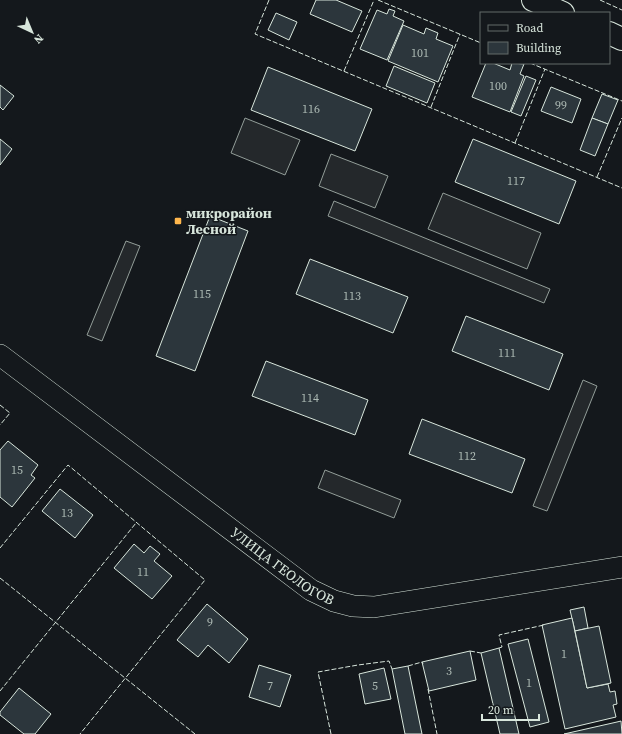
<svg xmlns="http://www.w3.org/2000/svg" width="622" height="734" viewBox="0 0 622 734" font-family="'Source Serif 4',serif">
	<rect width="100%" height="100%" fill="#14181c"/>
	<g fill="#24282b" stroke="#939e99">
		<polygon points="245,118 300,140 285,175 231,153"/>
		<polygon points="331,154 388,176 375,208 319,186"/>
		<polygon points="443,193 541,233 527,269 428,229"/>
		<polygon points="334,201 550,289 544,303 328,216"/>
		<polygon points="126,241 140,246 102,341 87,335"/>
		<polygon points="583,380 597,386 547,511 533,506"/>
		<polygon points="325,470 401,500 394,518 318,488"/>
	</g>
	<g fill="#2c363c" stroke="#d8e6dc">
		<polygon points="316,0 336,0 362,11 352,32 310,14"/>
		<polygon points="389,9 395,11 393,16 404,21 387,60 360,49 377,10 387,14"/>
		<polygon points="276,13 297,22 289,40 268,30"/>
		<polygon points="403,25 424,34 426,28 438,33 436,39 453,46 438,82 388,61"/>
		<polygon points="486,63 493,63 510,70 512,63 524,64 520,74 524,76 510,112 472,97"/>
		<polygon points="394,66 435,83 427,103 386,86"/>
		<polygon points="268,67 372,109 355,151 251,110"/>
		<polygon points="526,76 536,80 521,116 511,112"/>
		<polygon points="0,85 14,96 3,110 0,107"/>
		<polygon points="551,87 581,99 572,123 541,111"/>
		<polygon points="602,94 618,100 608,124 592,118"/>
		<polygon points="592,118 608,124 595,156 580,150"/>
		<polygon points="0,139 12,149 0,165"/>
		<polygon points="473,139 576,181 559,224 455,182"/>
		<polygon points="210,216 248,231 195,371 156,356"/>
		<polygon points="310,259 408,297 393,333 296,294"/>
		<polygon points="466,316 563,354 549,390 452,351"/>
		<polygon points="266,361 368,400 355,435 252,396"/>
		<polygon points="422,419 525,459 512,493 409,454"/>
		<polygon points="8,441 38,465 31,475 35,478 12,507 0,497 0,450"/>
		<polygon points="60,489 93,515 75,538 42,511"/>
		<polygon points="134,544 144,553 150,546 160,554 154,561 172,576 152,599 114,568"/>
		<polygon points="207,604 248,639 229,663 208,645 198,657 177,640"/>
		<polygon points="584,607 588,628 575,631 570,610"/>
		<polygon points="572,618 587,688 608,684 610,692 615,691 617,704 613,705 616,717 565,729 542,625"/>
		<polygon points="599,626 611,683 587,688 575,631"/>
		<polygon points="528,639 549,722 530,727 508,644"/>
		<polygon points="499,648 519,734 500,734 481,653"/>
		<polygon points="470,651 476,680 429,691 422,662"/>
		<polygon points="259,665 291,675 280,707 249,697"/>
		<polygon points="408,666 422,734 405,734 392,669"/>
		<polygon points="384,668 391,699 365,704 359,674"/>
		<polygon points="19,688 51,714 35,734 24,734 0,715 0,712"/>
		<polygon points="621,721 622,734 564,734 617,722"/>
	</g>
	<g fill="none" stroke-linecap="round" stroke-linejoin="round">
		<g stroke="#d8e6dc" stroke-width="22">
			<g id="minor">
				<path id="s1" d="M0 355 311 590 334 601 353 606 374 607 622 567"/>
			</g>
		</g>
		<g stroke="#d8e6dc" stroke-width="24">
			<g id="major">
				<polyline points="533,0 563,13"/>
				<polyline points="609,33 622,39"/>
			</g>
		</g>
		<use href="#minor" stroke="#14181c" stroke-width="21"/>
		<use href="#major" stroke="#14181c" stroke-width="22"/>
		<g stroke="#d8e6dc" stroke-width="1" stroke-dasharray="5 2" stroke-linecap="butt">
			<polyline points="269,0 255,34 622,188"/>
			<polyline points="378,0 481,43"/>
			<polyline points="600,0 622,10"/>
			<polyline points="530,63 622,101"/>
			<polyline points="344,71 374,0"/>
			<polyline points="431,107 460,34"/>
			<polyline points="515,143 545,69"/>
			<polyline points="597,177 622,118"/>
			<polyline points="0,405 10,413 0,425"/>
			<polyline points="0,548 68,465 205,580 80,734"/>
			<polyline points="0,578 195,734"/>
			<polyline points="499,648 502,647 499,635 544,625"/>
			<polyline points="470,651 481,653"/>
			<polyline points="408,666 422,662 423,664"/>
			<polyline points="428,689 437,734"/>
			<polyline points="0,691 136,523"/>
			<polyline points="331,734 318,672 358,665 389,661 392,669"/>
		</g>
	</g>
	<rect fill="#ffb74d" stroke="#14181c" stroke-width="1.5" x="174" y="217" width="8" height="8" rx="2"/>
	<g text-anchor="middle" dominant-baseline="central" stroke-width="3" stroke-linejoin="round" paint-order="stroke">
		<g font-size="12" fill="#adbab4">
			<text x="420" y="53">101</text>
			<text x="498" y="86">100</text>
			<text x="561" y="105">99</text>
			<text x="311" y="109">116</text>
			<text x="516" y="181">117</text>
			<text x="202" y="294">115</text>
			<text x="352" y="296">113</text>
			<text x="507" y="353">111</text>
			<text x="310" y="398">114</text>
			<text x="467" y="456">112</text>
			<text x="17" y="470">15</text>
			<text x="67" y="513">13</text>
			<text x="143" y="572">11</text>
			<text x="210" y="622">9</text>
			<text x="564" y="654">1</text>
			<text x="449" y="671">3</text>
			<text x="529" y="683">1</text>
			<text x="270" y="686">7</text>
			<text x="375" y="686">5</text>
		</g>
		<g font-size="14" font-weight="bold" fill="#d8e6dc" stroke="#14181c" text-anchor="start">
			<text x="186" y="213">микрорайон<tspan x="186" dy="16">Лесной</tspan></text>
		</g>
		<g font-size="14" fill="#d8e6dc" stroke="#14181c">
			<text stroke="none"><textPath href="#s1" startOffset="353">УЛИЦА ГЕОЛОГОВ</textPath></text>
		</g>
	</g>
	<rect x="480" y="12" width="130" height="52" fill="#14181c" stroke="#626a69"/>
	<rect x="488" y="25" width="20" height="6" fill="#14181c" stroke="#626a69"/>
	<text x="516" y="32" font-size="12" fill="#d8e6dc">Road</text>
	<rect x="488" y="42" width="20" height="12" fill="#2c363c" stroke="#626a69"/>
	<text x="516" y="52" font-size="12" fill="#d8e6dc">Building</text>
	<g transform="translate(32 32) rotate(136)" stroke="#14181c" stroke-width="3" paint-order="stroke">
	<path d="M0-3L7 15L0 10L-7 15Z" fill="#d8e6dc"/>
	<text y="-6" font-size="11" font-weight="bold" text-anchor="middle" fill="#d8e6dc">N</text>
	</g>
	<path d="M482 714v6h57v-6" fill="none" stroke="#d8e6dc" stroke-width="2"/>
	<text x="488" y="714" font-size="12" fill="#d8e6dc" stroke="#14181c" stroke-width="3" paint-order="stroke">20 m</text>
</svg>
